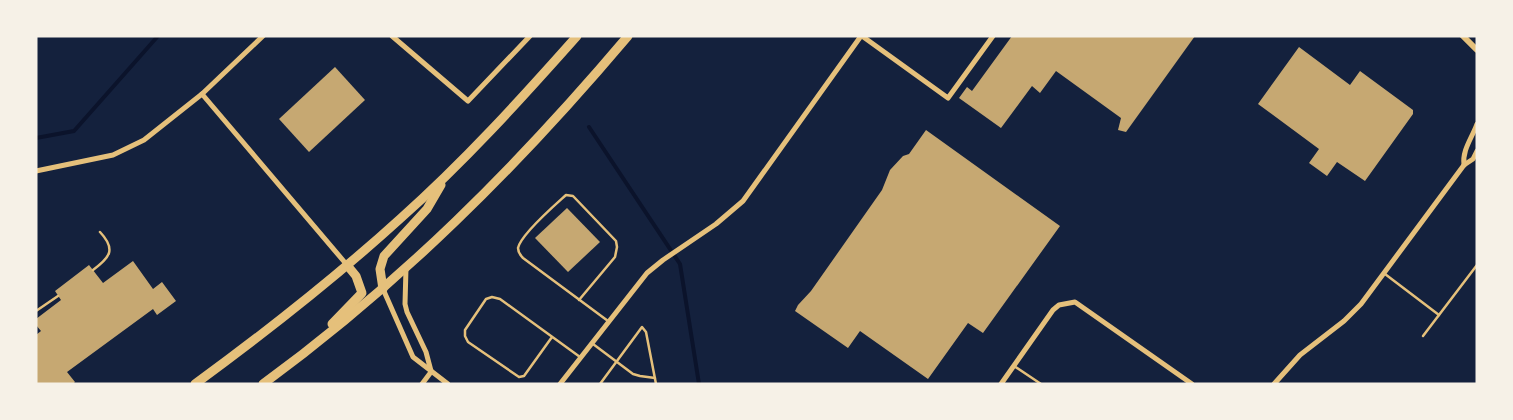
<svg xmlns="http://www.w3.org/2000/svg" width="1513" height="420" viewBox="0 0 1513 420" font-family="'Sofia Sans Condensed',sans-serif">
	<rect width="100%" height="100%" fill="#14213d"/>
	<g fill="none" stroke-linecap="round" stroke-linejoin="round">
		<g stroke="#0b132b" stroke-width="4">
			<polyline points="589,127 680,264 699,384"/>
			<polyline points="36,138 74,131 158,36"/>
		</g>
	</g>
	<g fill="#c6a872">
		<polygon points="1012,36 1195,36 1126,132 1118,130 1121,118 1056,71 1040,93 1032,86 1001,128 959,98 967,87 972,91"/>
		<polygon points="1299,47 1350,85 1360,71 1413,110 1413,114 1365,181 1337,162 1327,176 1309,163 1319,149 1258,104"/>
		<polygon points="335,67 365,100 309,152 279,119"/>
		<polygon points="926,130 1060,226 983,333 968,323 928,379 860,331 848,348 795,311 798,305 811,291 882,190 890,170 903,156 909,154"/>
		<polygon points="567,208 600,242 568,272 535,238"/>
		<polygon points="133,261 153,289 162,282 176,301 157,315 153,309 67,372 75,382 73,384 36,384 36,335 41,331 36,325 36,319 61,300 55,291 89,265 103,283"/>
	</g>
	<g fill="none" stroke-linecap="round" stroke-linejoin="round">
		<g stroke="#e5c07b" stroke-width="2.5">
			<path d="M93 270C109 258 117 250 100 232"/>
			<polyline points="1385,274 1439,315"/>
			<path d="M579 300 615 257 617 247 616 241 573 196 566 195C555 205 521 234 518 248 518 252 520 255 523 258L608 321"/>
			<polyline points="36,311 58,296"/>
			<polyline points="1423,336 1477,265"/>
			<polyline points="552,337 524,376 519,377 468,342 465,336 465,330 486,299 492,297 500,299 580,357"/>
			<polyline points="593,344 633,374 640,376 655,378"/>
			<polyline points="1014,366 1041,384"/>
			<polyline points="600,384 642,327 646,332 656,384"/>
		</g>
		<g stroke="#e5c07b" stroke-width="5">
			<polyline points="392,36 468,101 530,36"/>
			<polyline points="862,36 948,98 993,36"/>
			<polyline points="202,94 347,265"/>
			<path d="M1464 165C1462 150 1472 138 1477 124"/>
			<polyline points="36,171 113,155 144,140 202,94 263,36"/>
			<polyline points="406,268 405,304 407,312 426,352 431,371"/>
			<polyline points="383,289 413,357 448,384"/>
			<polyline points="422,384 431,372"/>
			<polyline points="560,384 647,273 663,260 716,224 743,201 861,36"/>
			<polyline points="1001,384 1053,310 1059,305 1075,302 1192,384"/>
			<polyline points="1274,384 1300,355 1344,321 1361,304 1464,165 1473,159 1477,151"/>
		</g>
		<polyline stroke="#e5c07b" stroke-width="6" points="1463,36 1477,50"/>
		<g stroke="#e5c07b" stroke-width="9">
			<polyline points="383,289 380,269 384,256 427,209 441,185"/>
			<polyline points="332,324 362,293 356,276 347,265"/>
			<path d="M195 384C266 332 335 278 401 218 464 162 521 99 577 36"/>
			<path d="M263 384C401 283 518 166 628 36"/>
		</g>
	</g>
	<rect width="1513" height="420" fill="none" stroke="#f6f1e7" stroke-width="75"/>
</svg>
